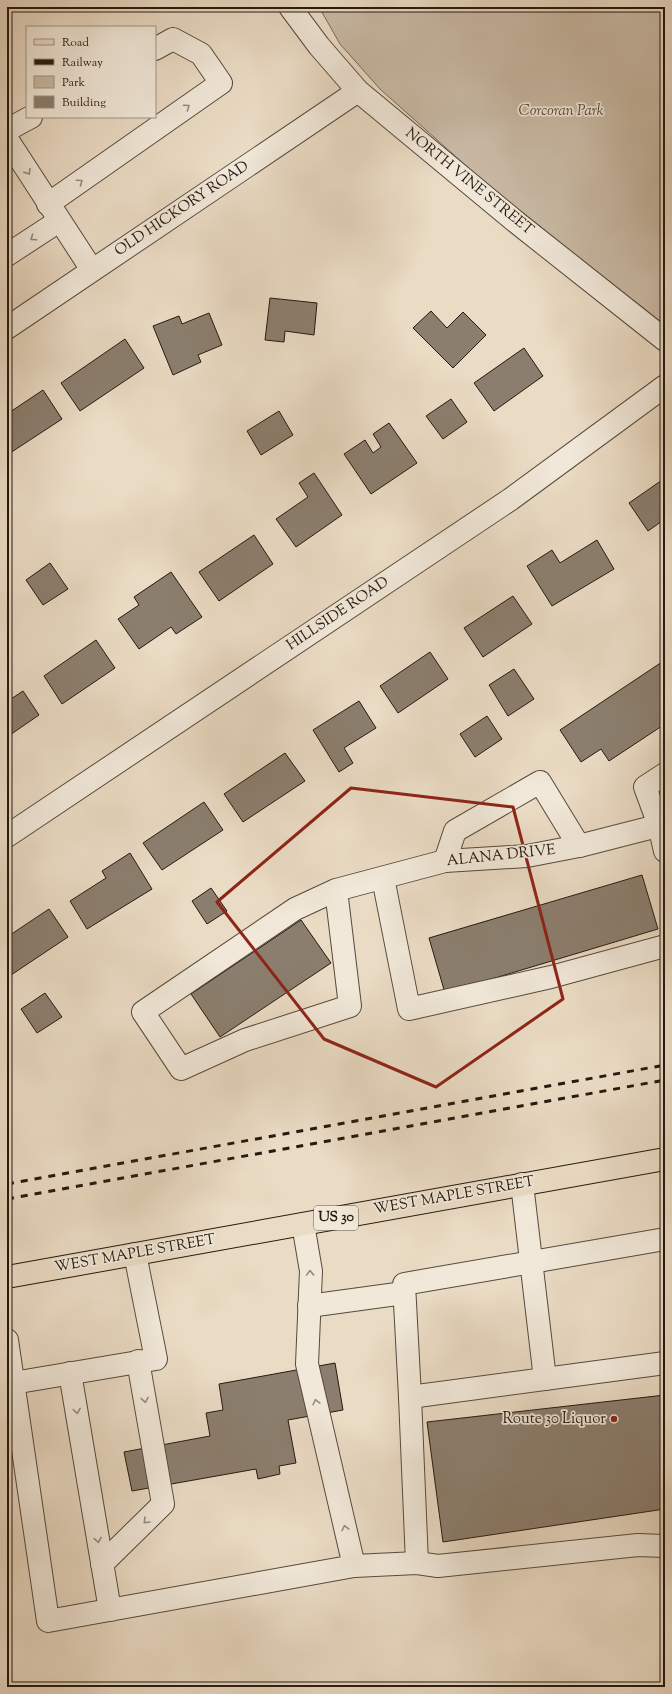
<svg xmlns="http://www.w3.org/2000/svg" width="672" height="1694" viewBox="0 0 672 1694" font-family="'Sorts Mill Goudy',serif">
	<rect width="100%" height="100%" fill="#eadbc4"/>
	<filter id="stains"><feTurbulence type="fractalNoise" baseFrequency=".005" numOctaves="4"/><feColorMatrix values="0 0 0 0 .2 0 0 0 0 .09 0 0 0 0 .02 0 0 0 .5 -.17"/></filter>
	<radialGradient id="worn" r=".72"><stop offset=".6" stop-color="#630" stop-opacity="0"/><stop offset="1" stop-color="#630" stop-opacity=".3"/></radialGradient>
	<polygon fill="#c9baa5" stroke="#776a5a" points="319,7 665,7 665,325 491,188 380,89 340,44"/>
	<g fill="#8b7e6e" stroke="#251910">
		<polygon points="270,298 317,303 314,335 285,331 284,342 265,340"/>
		<polygon points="431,311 447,328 463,312 486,335 453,368 413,328"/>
		<polygon points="209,313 222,345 198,355 201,362 173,375 153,326 179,316 182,324"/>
		<polygon points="125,339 144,368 80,411 61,383"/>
		<polygon points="524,348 543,376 494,411 474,383"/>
		<polygon points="43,390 62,419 7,455 7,414"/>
		<polygon points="451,399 467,422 443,439 426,416"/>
		<polygon points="279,411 293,435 261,455 247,431"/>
		<polygon points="389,423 417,463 371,494 344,454 365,440 373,453 381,447 373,434"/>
		<polygon points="314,473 342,515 296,547 276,519 308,497 299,483"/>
		<polygon points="665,478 665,519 648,531 629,503"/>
		<polygon points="254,535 273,564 219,601 199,572"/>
		<polygon points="597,540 614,569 552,606 527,566 552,550 560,563"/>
		<polygon points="50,563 68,589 43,605 26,580"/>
		<polygon points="171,572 202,617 176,634 171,627 139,649 118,619 139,605 134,597"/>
		<polygon points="513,596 532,624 483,657 464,628"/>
		<polygon points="96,640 115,668 62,704 44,676"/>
		<polygon points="430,652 448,679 398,713 380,686"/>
		<polygon points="665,660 665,724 609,761 601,749 581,762 560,730"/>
		<polygon points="514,669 534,699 508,716 489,685"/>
		<polygon points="23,691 39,715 7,737 7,692 11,699"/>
		<polygon points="359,701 376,728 344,748 353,763 339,772 313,730"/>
		<polygon points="487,716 502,739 475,757 460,734"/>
		<polygon points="285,753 305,781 243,822 224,794"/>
		<polygon points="204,802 223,830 162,870 143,843"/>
		<polygon points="130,853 152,889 87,929 70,901 106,878 102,871"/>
		<polygon points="642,875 658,929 445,993 429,938"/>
		<polygon points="211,888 227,911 207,924 192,901"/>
		<polygon points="49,909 68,937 8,977 7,937"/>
		<polygon points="301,920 331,963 220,1037 191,994"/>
		<polygon points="45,993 62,1017 37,1033 21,1009"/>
		<polygon points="335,1363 343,1410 288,1420 296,1463 279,1466 280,1474 258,1479 256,1469 132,1491 124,1452 210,1436 206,1413 223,1410 219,1384"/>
		<polygon points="665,1395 665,1509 443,1542 427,1422"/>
	</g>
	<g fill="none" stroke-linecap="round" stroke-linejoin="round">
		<g stroke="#564a3d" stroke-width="24">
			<g id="minor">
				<polyline points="290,7 319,46 358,91 516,222 665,340"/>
				<polyline points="7,130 31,117"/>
				<polyline points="7,139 92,270"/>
				<polyline points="48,204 221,83 201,54 173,39 155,49"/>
				<polyline points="7,255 59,221"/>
				<polyline points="7,328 358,91"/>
				<polyline points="665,774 645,787 659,825 665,851"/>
				<polyline points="7,836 511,499 665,386"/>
				<polyline points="445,861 455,831 540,782 579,846"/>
				<polyline points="383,878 409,1009 551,977 665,946"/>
				<polyline points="336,890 350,1006 245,1040 181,1069 143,1012 295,909 336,890 445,861 527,856 579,846 665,824"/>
				<polyline points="522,1184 545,1379"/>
				<polyline points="303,1224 311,1271 307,1364 354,1566"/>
				<polyline points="665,1239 404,1284 410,1397 665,1363"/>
				<polyline points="309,1306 404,1293"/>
				<polyline points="7,1340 48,1621 354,1566 417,1563 438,1566 638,1545 665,1546"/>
				<polyline points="70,1373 110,1610"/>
				<polyline points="13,1383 156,1359 135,1254"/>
				<polyline points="410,1397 417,1563"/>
				<polyline points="102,1564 163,1504 138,1361"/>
			</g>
		</g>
		<g stroke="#251910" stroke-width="24">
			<polyline id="major" points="7,1277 665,1159"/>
		</g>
		<use href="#minor" stroke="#f1e8d9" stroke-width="22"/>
		<use href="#major" stroke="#eadbc4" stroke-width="22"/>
		<g stroke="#251910" stroke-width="3" stroke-dasharray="7 7" stroke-linecap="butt">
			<polyline points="7,1184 665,1065"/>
			<polyline points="7,1199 665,1080"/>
		</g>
	</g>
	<defs><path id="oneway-chevron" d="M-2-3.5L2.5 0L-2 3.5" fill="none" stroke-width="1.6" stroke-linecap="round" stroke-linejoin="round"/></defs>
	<g stroke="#958b7f">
		<use href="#oneway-chevron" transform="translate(187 107) rotate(-35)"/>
		<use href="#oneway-chevron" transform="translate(28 172) rotate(58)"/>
		<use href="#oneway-chevron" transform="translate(80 182) rotate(-35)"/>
		<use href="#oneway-chevron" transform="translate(33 238) rotate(146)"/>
		<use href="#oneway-chevron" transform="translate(310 1273) rotate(-92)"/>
		<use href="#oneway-chevron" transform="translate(145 1400) rotate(80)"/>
		<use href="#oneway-chevron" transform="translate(316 1402) rotate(-103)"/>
		<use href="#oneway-chevron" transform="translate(77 1411) rotate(81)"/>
		<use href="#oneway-chevron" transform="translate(146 1521) rotate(135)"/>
		<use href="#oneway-chevron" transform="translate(345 1528) rotate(-103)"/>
		<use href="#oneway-chevron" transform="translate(98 1540) rotate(81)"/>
	</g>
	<path fill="none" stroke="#8f2418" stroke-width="3" stroke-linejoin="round" d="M351 788 513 807 563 999 436 1087 324 1039 217 902Z"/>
	<circle fill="#8f2418" stroke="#f1e8d9" stroke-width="1.5" cx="614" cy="1419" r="4"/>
	<g text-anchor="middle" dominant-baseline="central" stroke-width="3.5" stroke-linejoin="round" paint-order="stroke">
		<rect fill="#f1e8d9" stroke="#62574c" stroke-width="1" x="314" y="1206" width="44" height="24" rx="3"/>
		<g font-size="14" font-weight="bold" fill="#251910">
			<text x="336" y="1218">US 30</text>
		</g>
		<g font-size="15" font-style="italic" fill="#56493d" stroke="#f1e8d9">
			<text x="561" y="111">Corcoran Park</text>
		</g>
		<g font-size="15" fill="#251910" stroke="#f1e8d9">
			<text transform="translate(469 182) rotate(39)">NORTH VINE STREET</text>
			<text transform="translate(182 209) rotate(-34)">OLD HICKORY ROAD</text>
			<text transform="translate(338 614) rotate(-34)">HILLSIDE ROAD</text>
			<text transform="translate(501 856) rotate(-6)">ALANA DRIVE</text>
			<text transform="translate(454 1196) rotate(-10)">WEST MAPLE STREET</text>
			<text transform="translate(135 1254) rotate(-10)">WEST MAPLE STREET</text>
		</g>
		<g font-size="15" fill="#251910" stroke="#f1e8d9" text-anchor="end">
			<text x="606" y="1419">Route 30 Liquor</text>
		</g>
	</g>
	<rect width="672" height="1694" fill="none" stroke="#eadbc4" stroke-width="24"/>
	<rect x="8" y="8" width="656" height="1678" fill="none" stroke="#251910" stroke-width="2"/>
	<rect x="12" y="12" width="648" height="1670" fill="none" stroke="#251910"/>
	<rect x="26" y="26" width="130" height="92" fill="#f1e8d9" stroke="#9f9589"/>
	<rect x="34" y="39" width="20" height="6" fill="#eadbc4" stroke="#9f9589"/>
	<text x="62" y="46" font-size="12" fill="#251910">Road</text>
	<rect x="34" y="59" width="20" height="6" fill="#251910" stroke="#9f9589"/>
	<text x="62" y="66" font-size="12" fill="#251910">Railway</text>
	<rect x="34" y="76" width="20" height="12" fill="#c9baa5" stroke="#9f9589"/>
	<text x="62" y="86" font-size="12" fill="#251910">Park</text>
	<rect x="34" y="96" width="20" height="12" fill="#8b7e6e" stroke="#9f9589"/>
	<text x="62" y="106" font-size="12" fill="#251910">Building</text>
	<rect width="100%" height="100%" filter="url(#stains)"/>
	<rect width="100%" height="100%" fill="url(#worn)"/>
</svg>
